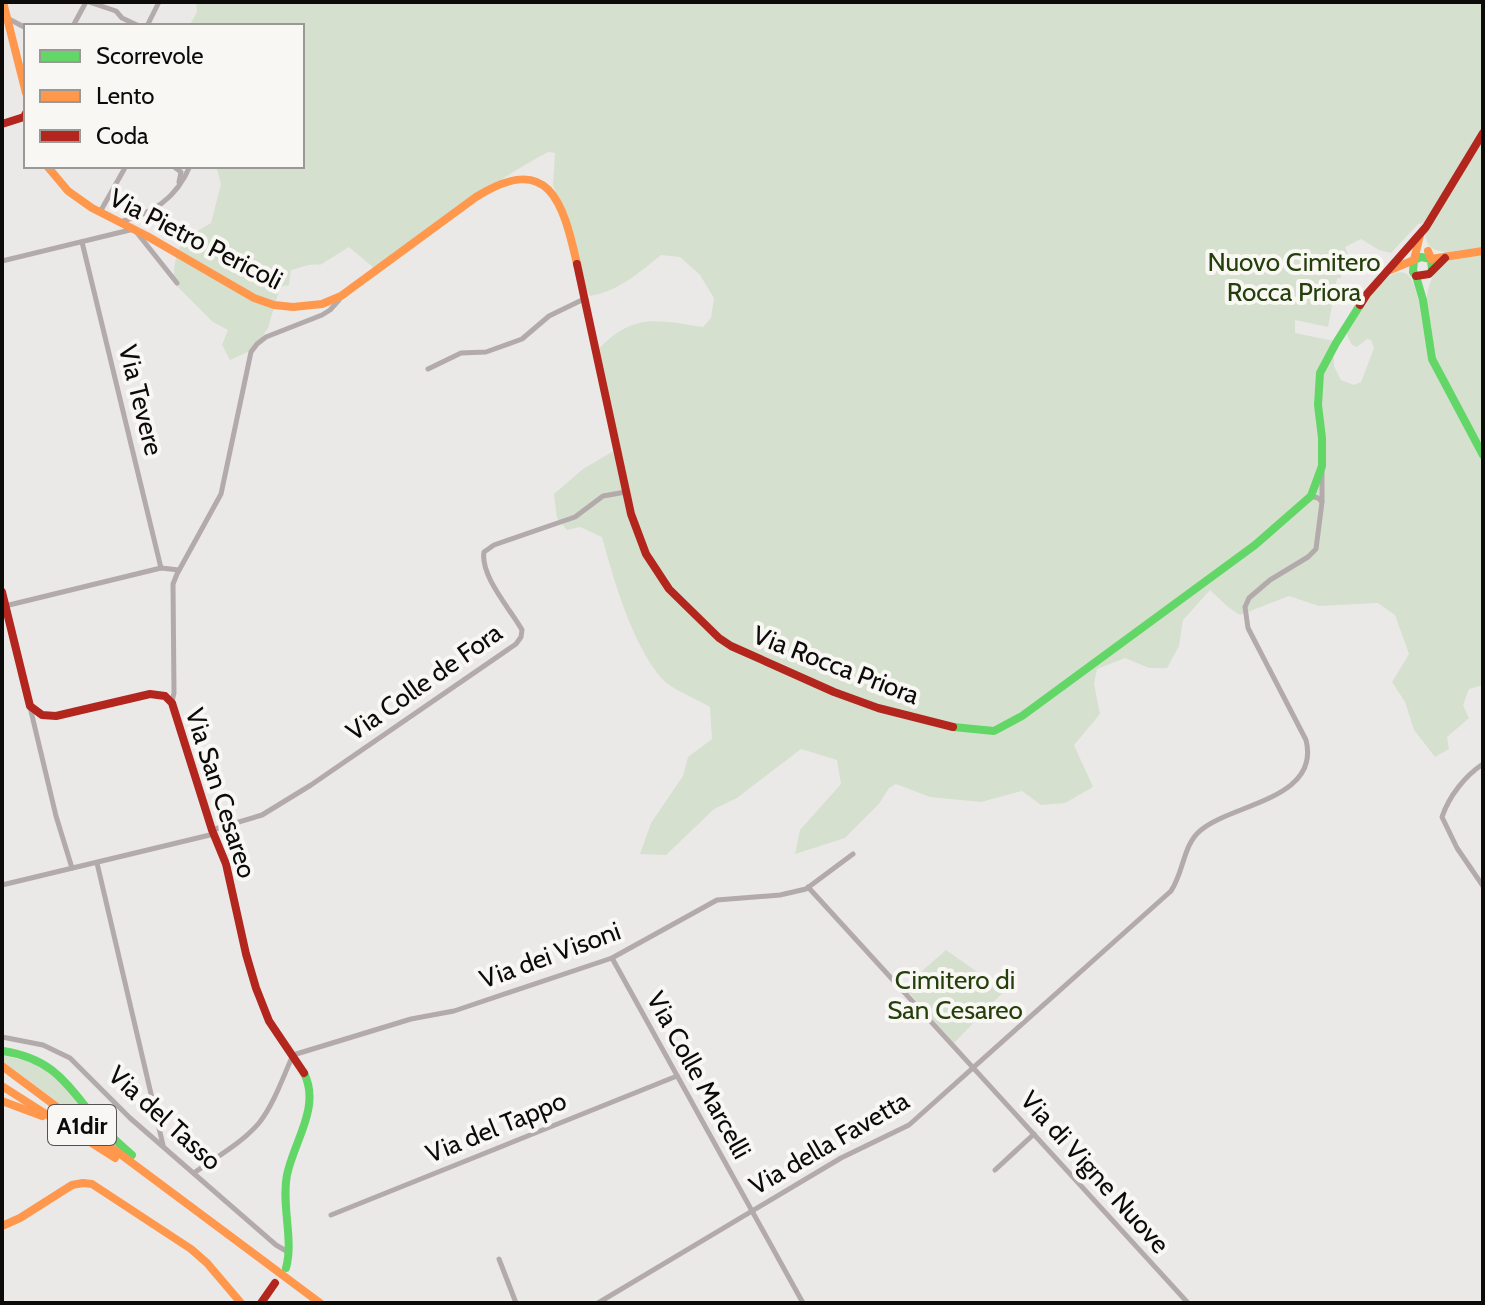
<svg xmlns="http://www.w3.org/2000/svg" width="1485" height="1305" viewBox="0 0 1485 1305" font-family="Cabin,sans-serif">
	<rect width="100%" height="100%" fill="#eae9e7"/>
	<g fill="#d6e0ce" fill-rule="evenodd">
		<path d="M196 2H1483V685L1469 689 1463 705 1469 718 1447 737 1449 749 1435 757 1414 730 1405 702 1392 682 1409 654 1395 615 1378 603 1319 606 1289 596 1240 615 1228 607 1210 590 1183 620 1179 646 1167 668H1149L1125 658 1097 669 1094 684 1100 714 1074 745 1093 787 1065 803 1041 805 1022 791 981 802 930 797 896 784 889 788 879 804 845 838 795 854 800 830 841 784 837 760 801 749 737 798 714 809 666 855 640 854 651 823 683 776 688 757 712 739 710 707C697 699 671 689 662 679 632 644 614 581 602 537L580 527 567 530 557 518 554 494 583 469 617 449 595 353C630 313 655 319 703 327L711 318 714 298 700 275 680 257 661 255C640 272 617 292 590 296L578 272 567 221 553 185 555 153 548 152C487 185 431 228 374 268L349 247 320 265C309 263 301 268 291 270L289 285 280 287 268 328 254 349 230 360 222 345 228 330 213 322 173 282C176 244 179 242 211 223L221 184 216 166H302V26H189L197 12ZM1424 223C1426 240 1425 249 1444 252L1448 260C1433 270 1428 284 1426 302L1418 299C1416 292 1413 279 1408 275 1389 259 1348 319 1347 333 1347 337 1350 341 1352 345L1357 347 1367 339 1371 340 1374 348 1361 382 1354 385 1341 380 1334 366V357L1326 361 1334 341 1295 333V320L1328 327 1337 278H1341L1345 260 1348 255 1345 247 1361 239 1379 250 1391 253 1418 224Z"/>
		<polygon points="946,950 1004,991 954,1043 904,987"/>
		<polygon points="2,1055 39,1064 69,1089 101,1134 2,1061"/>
	</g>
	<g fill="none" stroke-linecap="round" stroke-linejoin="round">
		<g stroke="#b3aaac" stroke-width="5">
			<polyline points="89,2 116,11 122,18 139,26"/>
			<polyline points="7,18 26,28"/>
			<polyline points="73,26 86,2"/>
			<polyline points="147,26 159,2"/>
			<polyline points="173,166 181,172 179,182"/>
			<polyline points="100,212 126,166"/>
			<path d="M120 222C153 213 176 199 190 166"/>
			<polyline points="82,242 161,568"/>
			<polyline points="2,261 134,229 177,283"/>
			<polyline points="428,369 461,353 486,352 522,339 549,316 584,299"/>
			<polyline points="1322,501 1322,467"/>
			<polyline points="5,606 161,568 179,570"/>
			<polyline points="172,702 174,693 173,584 177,574 221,494 251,352 257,344 266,337 322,315 330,310 339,300"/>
			<polyline points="30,707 56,816 72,868"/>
			<path d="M1483 764C1465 776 1449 796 1442 817L1457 848 1483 886"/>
			<path d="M212 830 262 815 311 785 516 644 521 637 522 630C511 610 480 576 484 552L494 545 575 517 603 496 626 492"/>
			<polyline points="97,863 163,1145"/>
			<polyline points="2,885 214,834"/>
			<polyline points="808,887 1188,1303"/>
			<polyline points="612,958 803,1303"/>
			<polyline points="2,1037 43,1045 70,1058 130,1118 276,1245 288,1252"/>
			<polyline points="995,1170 1034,1134"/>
			<path d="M194 1173C215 1158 242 1143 259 1123 274 1104 283 1077 293 1055L411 1019 454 1011 612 958 717 900 780 895 806 889 853 854"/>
			<polyline points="331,1215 677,1076"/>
			<polyline points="499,1259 516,1303"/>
			<path d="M598 1303 841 1158 909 1125 1171 891C1184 872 1183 844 1201 830 1232 804 1321 799 1306 740L1248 628 1245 607 1249 598 1270 580 1308 557 1316 549 1322 502 1318 498 1311 496"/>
		</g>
		<g stroke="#63d668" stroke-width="8">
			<polyline points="1432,270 1431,259 1421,257 1414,260 1413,272 1416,276 1423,300 1432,359 1483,455"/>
			<polyline points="953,727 994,731 1022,716 1255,545 1311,496 1322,466 1322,438 1318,405 1320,373 1336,343 1360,305"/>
			<path d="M3 1051C56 1059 68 1087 100 1124 110 1136 121 1145 132 1155"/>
			<path d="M286 1268C294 1240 281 1205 287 1175 294 1141 321 1107 304 1073"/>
		</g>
		<g stroke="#ff974d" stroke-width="8">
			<polyline points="3,2 26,93"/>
			<path d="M47 166 68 191 92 208 147 236 254 298 274 305 293 307 322 304 341 296 476 197C549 151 563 202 577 264"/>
			<polyline points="1428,251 1431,259 1483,251"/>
			<polyline points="1390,270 1414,260 1420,235"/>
			<polyline points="2,1066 320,1303"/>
			<polyline points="2,1086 115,1158"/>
			<polyline points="2,1101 42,1116"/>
			<polyline points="2,1226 20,1218 72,1185 83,1183 92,1184 191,1249 207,1263 241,1303"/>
		</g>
		<g stroke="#b3261e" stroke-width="8">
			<polyline points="2,124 24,117 26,113"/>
			<polyline points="577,264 631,514 646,554 669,589 719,638 731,646 834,692 878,708 953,727"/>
			<polyline points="1416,276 1429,274 1445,258"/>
			<polyline points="1360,305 1367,294 1426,227 1483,133"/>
			<polyline points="2,592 30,706 42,715 56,716 150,694 165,696 172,703 212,830 226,864 246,954 256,988 269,1021 304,1073"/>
			<polyline points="261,1303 275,1283"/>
		</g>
	</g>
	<g text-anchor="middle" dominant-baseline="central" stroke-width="8" stroke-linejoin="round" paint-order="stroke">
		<rect fill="#f9f7f3" stroke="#535250" stroke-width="2" x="48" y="1105" width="68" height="40" rx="6"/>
		<g font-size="24" font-weight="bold" fill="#0c0b0a">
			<text x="82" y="1125">A1dir</text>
		</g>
		<g font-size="26" fill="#0c0b0a" stroke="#f9f7f3">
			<text transform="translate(196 239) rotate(27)">Via Pietro Pericoli</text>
			<text transform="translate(141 400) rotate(76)">Via Tevere</text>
			<text transform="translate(836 665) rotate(21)">Via Rocca Priora</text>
			<text transform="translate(424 682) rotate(-35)">Via Colle de Fora</text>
			<text transform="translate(221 793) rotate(72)">Via San Cesareo</text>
			<text transform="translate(550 955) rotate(-20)">Via dei Visoni</text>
			<text transform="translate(699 1075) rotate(61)">Via Colle Marcelli</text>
			<text transform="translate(165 1118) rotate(42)">Via del Tasso</text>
			<text transform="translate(496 1127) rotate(-22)">Via del Tappo</text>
			<text transform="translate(829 1143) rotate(-30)">Via della Favetta</text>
			<text transform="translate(1095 1172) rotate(48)">Via di Vigne Nuove</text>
		</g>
		<g font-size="26" fill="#243f0b" stroke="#f9f7f3">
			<text x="1294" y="262">Nuovo Cimitero<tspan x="1294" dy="30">Rocca Priora</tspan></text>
			<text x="955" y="980">Cimitero di<tspan x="955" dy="30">San Cesareo</tspan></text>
		</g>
	</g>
	<rect width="1485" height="1305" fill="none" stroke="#0c0b0a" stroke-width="8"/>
	<rect x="24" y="24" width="280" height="144" fill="#f9f7f3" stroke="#9a9996" stroke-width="2"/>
	<rect x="40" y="50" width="40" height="12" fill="#63d668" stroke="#9a9996" stroke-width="2"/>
	<text x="96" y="64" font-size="24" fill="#0c0b0a">Scorrevole</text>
	<rect x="40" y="90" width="40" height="12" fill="#ff974d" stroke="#9a9996" stroke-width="2"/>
	<text x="96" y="104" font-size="24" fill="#0c0b0a">Lento</text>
	<rect x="40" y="130" width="40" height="12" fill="#b3261e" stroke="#9a9996" stroke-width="2"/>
	<text x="96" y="144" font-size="24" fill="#0c0b0a">Coda</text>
</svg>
